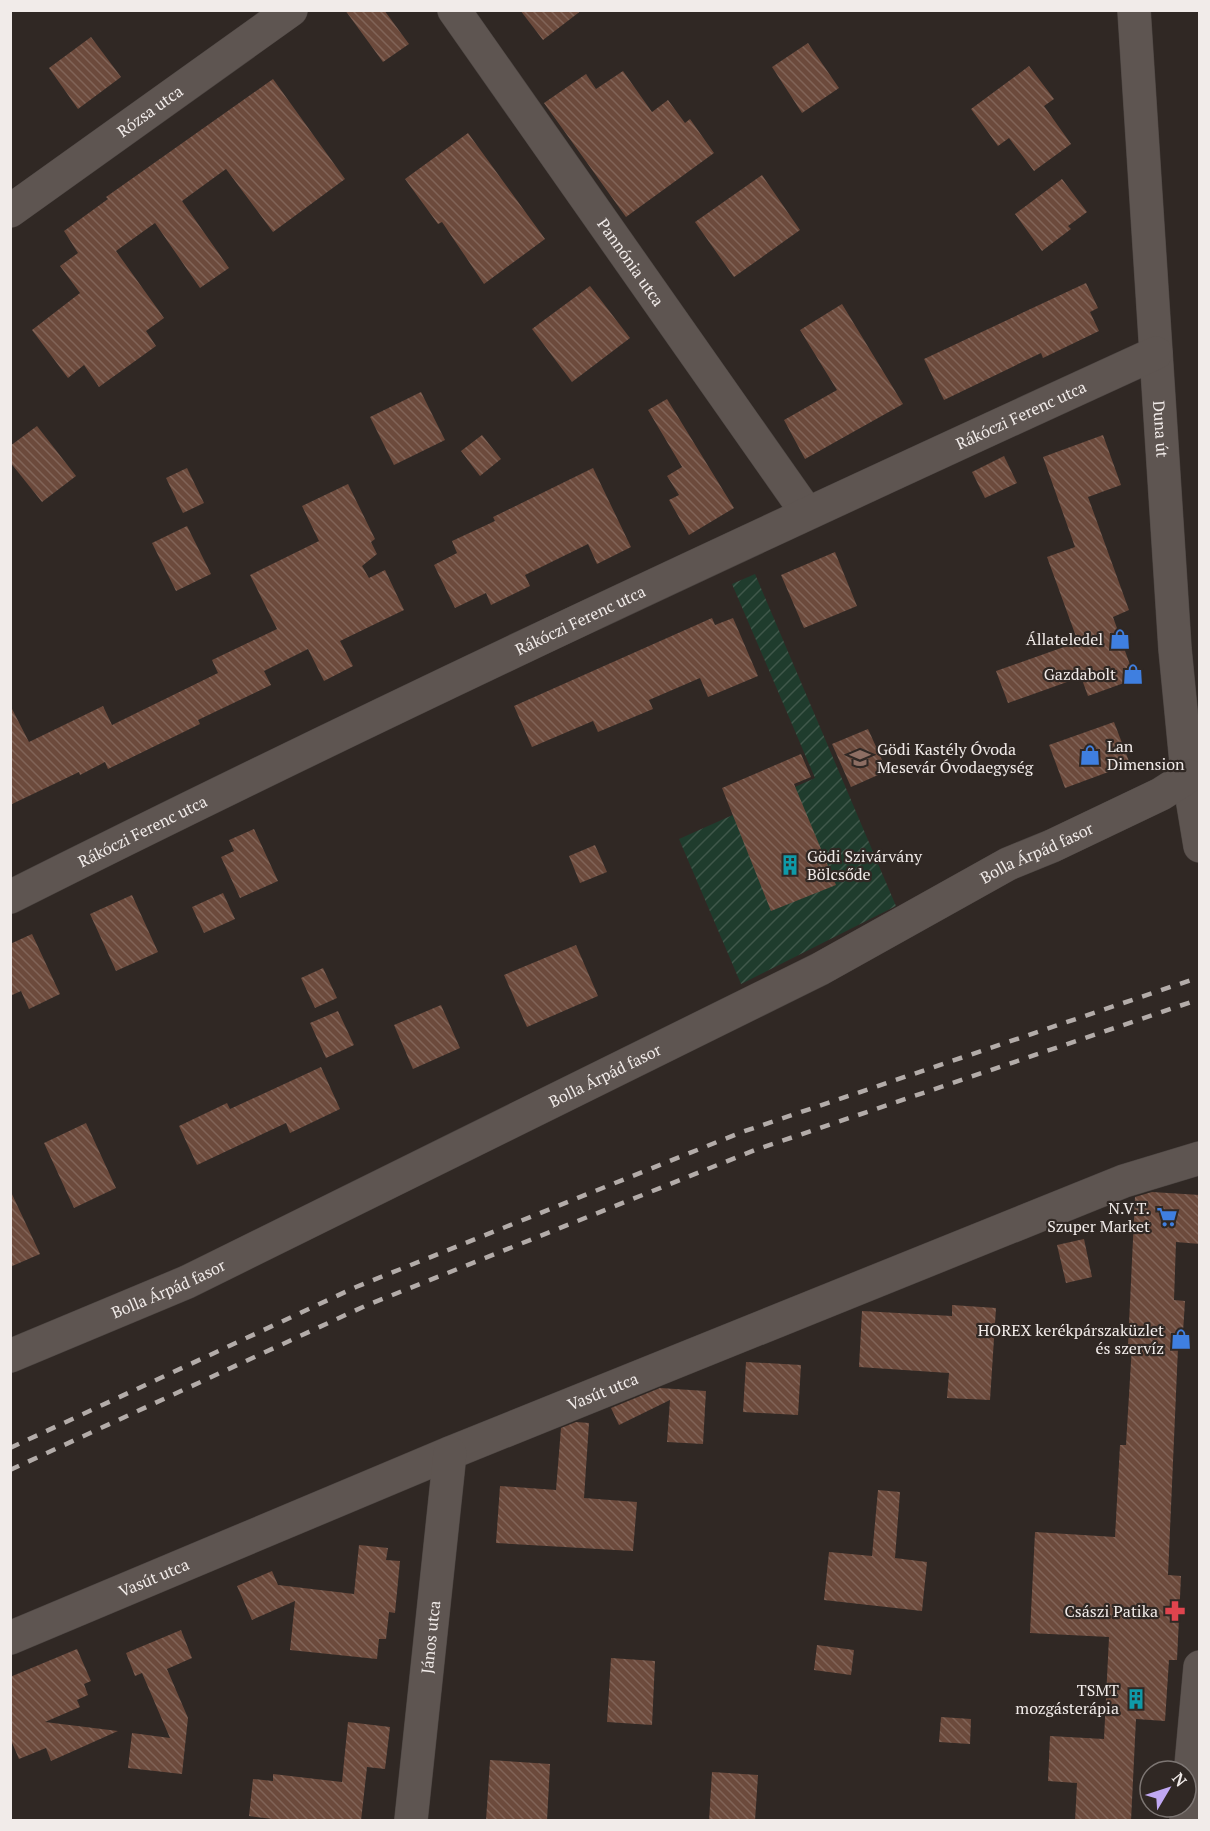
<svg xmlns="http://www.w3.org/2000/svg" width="1210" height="1831" viewBox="0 0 1210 1831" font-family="'PT Serif',serif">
	<defs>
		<pattern id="garden-furrows" width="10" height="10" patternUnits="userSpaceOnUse" patternTransform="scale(1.5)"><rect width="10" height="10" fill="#1f3c2d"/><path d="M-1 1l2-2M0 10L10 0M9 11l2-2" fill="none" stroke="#40584b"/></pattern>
		<pattern id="building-back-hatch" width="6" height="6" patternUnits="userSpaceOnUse" patternTransform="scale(1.5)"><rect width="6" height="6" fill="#6c4a3c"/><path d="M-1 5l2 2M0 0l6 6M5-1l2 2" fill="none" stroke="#816458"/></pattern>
	</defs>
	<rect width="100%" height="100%" fill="#302824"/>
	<polygon fill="url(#garden-furrows)" points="755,574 896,906 741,984 679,839 815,778 732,584"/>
	<g fill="url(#building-back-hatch)">
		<polygon points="345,10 384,10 409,44 383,62"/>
		<polygon points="520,10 582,10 543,40"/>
		<polygon points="91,37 121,77 78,109 49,68"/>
		<polygon points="808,43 839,88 802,113 772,67"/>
		<polygon points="1029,66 1054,99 1044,106 1071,144 1034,171 1009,138 998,146 971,109"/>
		<polygon points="623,71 652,112 668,100 685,123 690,119 714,153 626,217 544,103 586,74 596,89"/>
		<polygon points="273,79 345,179 273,232 226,169 182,201 229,268 200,288 155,223 116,251 164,318 146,331 156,346 99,387 84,365 68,378 32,330 80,293 60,266 78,253 64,231 108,199 106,197"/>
		<polygon points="468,133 545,239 484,284 442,222 438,224 405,179"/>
		<polygon points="762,175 800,230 734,277 695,222"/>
		<polygon points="1062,179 1087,212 1068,226 1071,229 1042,251 1015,214"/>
		<polygon points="1086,283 1098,308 1090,312 1099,331 1043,358 1041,353 944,400 924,359"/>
		<polygon points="590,286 630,338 572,382 532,329"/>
		<polygon points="842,304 903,404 805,459 784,420 837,390 800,330"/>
		<polygon points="421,392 445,440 394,465 370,417"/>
		<polygon points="667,399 734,508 689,535 669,500 679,495 667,476 682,467 648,410"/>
		<polygon points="37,426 76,476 42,502 10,462 10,446"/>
		<polygon points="482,435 501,459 480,476 461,451"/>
		<polygon points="1103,435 1121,485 1088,497 1129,610 1113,617 1135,679 1088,696 1081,677 1008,703 996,671 1078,642 1047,557 1075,547 1043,457"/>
		<polygon points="1004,456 1017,483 985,498 972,472"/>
		<polygon points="187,468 204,503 183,513 166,478"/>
		<polygon points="593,468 631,547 597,564 588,544 525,575 530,586 491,605 486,593 455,608 434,565 457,553 452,541 495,521 493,517"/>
		<polygon points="348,484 375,539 371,542 377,554 362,566 369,578 385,570 404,610 340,641 353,666 324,681 308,649 264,671 271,685 198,720 200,724 108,769 105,762 80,775 79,772 10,805 10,705 29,742 103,706 112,725 218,673 212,660 277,629 250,575 319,541 302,506"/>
		<polygon points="187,526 211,574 176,591 152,543"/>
		<polygon points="835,552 857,606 804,628 781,575"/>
		<polygon points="712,618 715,625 733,618 758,676 708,697 700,678 649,700 653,709 598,732 593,721 532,747 514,706"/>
		<polygon points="1114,722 1130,764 1065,788 1049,745"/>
		<polygon points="868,729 887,771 851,787 832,744"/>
		<polygon points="801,754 811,777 794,784 836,885 771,911 722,788"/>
		<polygon points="254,829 278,881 240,898 221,857 234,851 229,840"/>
		<polygon points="595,845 607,872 580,883 569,856"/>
		<polygon points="223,893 235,919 204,933 192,907"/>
		<polygon points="132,895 158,952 116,971 90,914"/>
		<polygon points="32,934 60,994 29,1009 21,991 10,996 10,944"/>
		<polygon points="576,945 598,996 527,1027 504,975"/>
		<polygon points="323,968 337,998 315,1008 301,978"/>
		<polygon points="441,1005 460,1048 413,1069 394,1025"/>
		<polygon points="338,1011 354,1045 326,1058 310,1023"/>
		<polygon points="321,1067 340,1109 290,1133 286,1123 197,1165 179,1126 227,1103 230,1109"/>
		<polygon points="86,1123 116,1188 74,1208 44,1143"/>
		<polygon points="10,1190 40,1254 10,1267"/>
		<polygon points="1152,1192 1200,1195 1200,1244 1176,1242 1174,1300 1185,1301 1182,1348 1178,1348 1168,1575 1181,1576 1177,1660 1169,1660 1165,1721 1136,1719 1131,1821 1075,1821 1077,1783 1048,1781 1050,1736 1104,1739 1109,1637 1030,1633 1035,1532 1115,1537 1120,1445 1126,1445 1132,1345 1128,1345 1135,1197"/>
		<polygon points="1084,1239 1092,1277 1066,1283 1057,1245"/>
		<polygon points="952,1305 996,1308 990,1400 947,1398 949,1373 859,1367 862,1311 952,1316"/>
		<polygon points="746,1362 801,1365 798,1415 743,1412"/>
		<polygon points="660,1388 706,1391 703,1444 667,1442 670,1400 619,1425 611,1408"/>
		<polygon points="576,1422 589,1423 584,1498 637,1502 633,1551 496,1543 500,1486 556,1490 561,1428"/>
		<polygon points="878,1490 900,1492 895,1558 927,1562 922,1611 824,1600 829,1552 872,1556"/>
		<polygon points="359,1545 388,1548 386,1560 400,1561 395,1613 389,1612 386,1639 379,1639 377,1659 290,1650 295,1601 252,1620 237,1586 272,1571 278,1585 354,1594"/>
		<polygon points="181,1630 192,1658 167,1669 188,1718 182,1774 128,1768 132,1733 170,1738 142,1673 135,1676 126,1653"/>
		<polygon points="817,1645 854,1650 851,1675 814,1670"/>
		<polygon points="77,1649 91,1681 84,1684 88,1695 77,1700 80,1707 45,1722 118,1731 51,1761 46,1748 19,1759 10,1738 10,1677"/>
		<polygon points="611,1658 655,1661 652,1725 607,1722"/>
		<polygon points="941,1717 971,1719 970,1744 939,1742"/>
		<polygon points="348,1722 390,1727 385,1769 367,1767 361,1821 289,1821 249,1816 253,1779 273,1781 273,1774 342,1782"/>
		<polygon points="490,1760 550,1764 547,1821 486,1821"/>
		<polygon points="712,1772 758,1775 755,1821 709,1821"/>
	</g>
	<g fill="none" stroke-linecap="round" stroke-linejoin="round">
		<g stroke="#4c4542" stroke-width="34">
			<g id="minor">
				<path id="s1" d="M454 10 807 513"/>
				<path id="s2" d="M1134 10 1175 649 1186 762 1200 846"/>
				<path id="s3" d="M10 211 291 10"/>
				<path id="s4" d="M10 897C388 707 772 529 1156 353"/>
				<path id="s5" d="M10 1356 187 1282 820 969 1008 864 1052 846 1161 794 1189 776"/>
				<path id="s6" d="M10 1638 450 1453 1124 1181 1200 1158"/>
				<path id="s7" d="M411 1820 450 1453"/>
				<polyline points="1186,1820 1200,1667"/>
			</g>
		</g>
		<use href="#minor" stroke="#5e5551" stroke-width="33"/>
		<g stroke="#b3aca9" stroke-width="4.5" stroke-dasharray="10 10" stroke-linecap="butt">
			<polyline points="10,1448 356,1287 742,1132 1200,977"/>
			<polyline points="10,1470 365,1306 755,1150 1200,999"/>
		</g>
	</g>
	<defs>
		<g id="shop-bare" transform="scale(1.62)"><path d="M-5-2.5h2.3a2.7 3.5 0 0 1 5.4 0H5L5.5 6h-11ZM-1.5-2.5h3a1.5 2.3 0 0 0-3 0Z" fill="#3f7fe0" stroke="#302824" stroke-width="2.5" paint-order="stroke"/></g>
		<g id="school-bare" transform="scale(1.62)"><path d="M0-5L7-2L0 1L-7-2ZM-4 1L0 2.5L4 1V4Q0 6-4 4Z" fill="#8d6e63" stroke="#302824" stroke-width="2.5" paint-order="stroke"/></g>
		<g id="building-bare" transform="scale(1.62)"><path d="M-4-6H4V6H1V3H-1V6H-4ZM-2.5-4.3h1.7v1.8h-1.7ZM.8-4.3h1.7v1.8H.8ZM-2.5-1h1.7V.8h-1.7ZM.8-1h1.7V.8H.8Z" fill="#0f9aa8" stroke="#302824" stroke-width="2.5" paint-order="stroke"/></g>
		<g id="supermarket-bare" transform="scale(1.62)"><path d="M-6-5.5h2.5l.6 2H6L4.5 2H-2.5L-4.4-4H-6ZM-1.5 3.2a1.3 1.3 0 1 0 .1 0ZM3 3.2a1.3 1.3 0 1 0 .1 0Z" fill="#3f7fe0" stroke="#302824" stroke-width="2.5" paint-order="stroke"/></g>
		<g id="pharmacy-bare" transform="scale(1.62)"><path d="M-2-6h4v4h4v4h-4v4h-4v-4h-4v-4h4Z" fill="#e0444e" stroke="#302824" stroke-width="2.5" paint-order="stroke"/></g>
	</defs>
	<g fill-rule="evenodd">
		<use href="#shop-bare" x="1120" y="639"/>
		<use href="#shop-bare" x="1133" y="674"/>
		<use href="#shop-bare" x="1090" y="755"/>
		<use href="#school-bare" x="860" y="758"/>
		<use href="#building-bare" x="790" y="865"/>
		<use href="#supermarket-bare" x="1167" y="1217"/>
		<use href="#shop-bare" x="1181" y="1339"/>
		<use href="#pharmacy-bare" x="1175" y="1611"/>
		<use href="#building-bare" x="1136" y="1699"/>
	</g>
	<g text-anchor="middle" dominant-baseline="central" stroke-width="4.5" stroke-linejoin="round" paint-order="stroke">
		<g font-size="16" fill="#f1ebe9" stroke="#302824">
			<text stroke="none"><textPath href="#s3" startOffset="172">Rózsa utca</textPath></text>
			<text stroke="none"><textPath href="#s1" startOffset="308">Pannónia utca</textPath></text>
			<text stroke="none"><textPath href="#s4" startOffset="1120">Rákóczi Ferenc utca</textPath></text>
			<text stroke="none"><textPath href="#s2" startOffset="420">Duna út</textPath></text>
			<text stroke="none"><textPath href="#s4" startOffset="634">Rákóczi Ferenc utca</textPath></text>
			<text stroke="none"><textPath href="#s4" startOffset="148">Rákóczi Ferenc utca</textPath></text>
			<text stroke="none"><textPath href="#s5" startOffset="1144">Bolla Árpád fasor</textPath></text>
			<text stroke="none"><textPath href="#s5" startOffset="658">Bolla Árpád fasor</textPath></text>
			<text stroke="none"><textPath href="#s5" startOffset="172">Bolla Árpád fasor</textPath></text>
			<text stroke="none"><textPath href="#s6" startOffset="642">Vasút utca</textPath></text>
			<text stroke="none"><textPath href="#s6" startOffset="156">Vasút utca</textPath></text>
			<text stroke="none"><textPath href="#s7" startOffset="184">János utca</textPath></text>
		</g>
		<g font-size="16" fill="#f1ebe9" stroke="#302824" text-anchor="end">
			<text x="1103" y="639">Állateledel</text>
			<text x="1116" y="674">Gazdabolt</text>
			<text x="1107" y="746" text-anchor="start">Lan<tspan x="1107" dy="18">Dimension</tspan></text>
			<text x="877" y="749" text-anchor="start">Gödi Kastély Óvoda<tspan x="877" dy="18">Mesevár Óvodaegység</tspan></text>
			<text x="807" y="856" text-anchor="start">Gödi Szivárvány<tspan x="807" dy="18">Bölcsőde</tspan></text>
			<text x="1150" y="1208">N.V.T.<tspan x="1150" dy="18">Szuper Market</tspan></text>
			<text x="1164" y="1330">HOREX kerékpárszaküzlet<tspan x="1164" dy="18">és szervíz</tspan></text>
			<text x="1158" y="1611">Császi Patika</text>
			<text x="1119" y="1690">TSMT<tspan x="1119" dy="18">mozgásterápia</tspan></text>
		</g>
	</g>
	<rect width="1210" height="1831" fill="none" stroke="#f1ebe9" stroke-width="24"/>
	<g transform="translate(1168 1789) rotate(51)"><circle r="28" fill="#302824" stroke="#7d7673" stroke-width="1.5"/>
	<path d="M0-4.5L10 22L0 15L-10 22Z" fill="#c0a8f3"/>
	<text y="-9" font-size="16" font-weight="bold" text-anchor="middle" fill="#f1ebe9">N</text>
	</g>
</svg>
